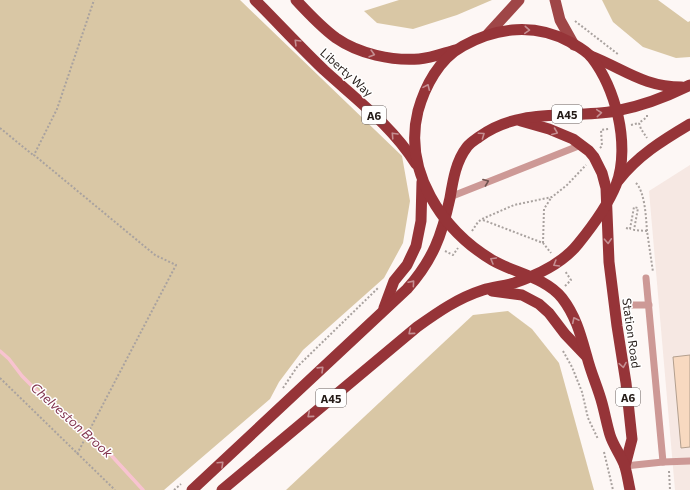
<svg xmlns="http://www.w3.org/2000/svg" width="690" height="490" viewBox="0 0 690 490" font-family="Commissioner,sans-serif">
	<rect width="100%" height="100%" fill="#fdf7f5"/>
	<polygon fill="#f6e8e3" points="690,165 690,490 675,490 649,191"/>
	<g fill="#d9c7a5">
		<polygon points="0,0 240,0 402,156 410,201 403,243 384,278 303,350 279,382 270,399 164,490 0,490"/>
		<polygon points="399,0 492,0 457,15 413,29 377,23 364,11"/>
		<polygon points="602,0 658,0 688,22 690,21 690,57 676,58 643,47 613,22"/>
		<polygon points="508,311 532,329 559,363 594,490 286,490 473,315"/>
	</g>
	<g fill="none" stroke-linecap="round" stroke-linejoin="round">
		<polyline stroke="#f8c3d0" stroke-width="3.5" points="0,351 9,359 22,376 38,392 110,454 143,490"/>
	</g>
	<polygon fill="#f8d9c0" stroke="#b39f8e" points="690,355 690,447 681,448 673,357"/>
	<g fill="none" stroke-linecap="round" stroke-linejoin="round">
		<g stroke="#a9a29f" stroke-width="2" stroke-dasharray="2 2" stroke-linecap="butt">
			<polyline points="575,21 619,55"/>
			<polyline points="647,115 647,117 639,123 641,129 647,138"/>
			<polyline points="631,125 639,123"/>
			<polyline points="0,128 33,155"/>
			<polyline points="600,148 602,146 601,130 609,129"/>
			<path d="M636 183C645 192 646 218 647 231"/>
			<polyline points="483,220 543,243 551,253"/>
			<polyline points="626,228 630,229 634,207 638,208 634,230 647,231 653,272"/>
			<polyline points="472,231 478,222 482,219 514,205 552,197 567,185 586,165"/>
			<polyline points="543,243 544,209 551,198"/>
			<polyline points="445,251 453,255 458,248"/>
			<polyline points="565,286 571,280 565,271"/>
			<polyline points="563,351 572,367 582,392 588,418 598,439"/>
			<polyline points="0,378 115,490"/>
			<polyline points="283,388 297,367 378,288"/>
			<polyline points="604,452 613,490"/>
			<polyline points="77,454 176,265 155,255 34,155 57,109 94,0"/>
			<polyline points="669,471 670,490"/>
			<polyline points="174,490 181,484"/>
		</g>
		<g stroke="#cd9996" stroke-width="7">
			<polyline points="450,197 581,145"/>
			<polyline points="646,278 663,462"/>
			<polyline points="632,305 649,305"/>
			<polyline points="625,466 663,462 690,461"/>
		</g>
		<g stroke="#9f4647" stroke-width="11">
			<polyline points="555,0 560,20 574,45"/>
			<polyline points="488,34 519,0"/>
		</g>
		<g stroke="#963438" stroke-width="11">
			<path d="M255 0C278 23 300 47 324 70 357 100 392 126 416 164"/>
			<path d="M296 0C308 13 321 27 336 38 359 54 392 61 419 59 431 58 444 53 455 50"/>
			<path d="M591 56C624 69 644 87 682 87"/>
			<polyline points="521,121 549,129 573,139 589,151 594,157 602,173 606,188 609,262 617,326 626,383 632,439 625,466"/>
			<path d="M618 181C637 156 663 140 690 124"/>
			<polyline points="492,291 522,295 539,304 549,313 565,334 586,356"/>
			<polyline points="384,308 394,281 407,265 416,246 421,221 422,182"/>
			<path d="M192 490 407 289C433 260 442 235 450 198 453 180 456 161 467 147 470 143 475 140 479 137 519 107 570 119 616 111 642 106 666 97 690 85"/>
			<path d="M222 490 417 327C438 312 458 298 483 290 493 287 504 286 514 283 538 275 562 264 578 244 591 228 608 205 616 185 624 165 623 138 618 116 613 95 605 75 592 58 587 51 577 46 570 42 535 23 497 27 463 46 439 59 425 86 418 111 403 171 442 230 492 260 514 273 545 277 562 298 576 316 581 336 587 357 591 373 598 388 602 403 605 414 607 425 610 435 613 445 620 454 624 464 627 472 628 481 630 490"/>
		</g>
	</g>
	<defs><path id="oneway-chevron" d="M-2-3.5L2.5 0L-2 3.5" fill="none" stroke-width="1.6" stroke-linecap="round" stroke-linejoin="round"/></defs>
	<g stroke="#c58f92">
		<use href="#oneway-chevron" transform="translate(527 30) rotate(4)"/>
		<use href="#oneway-chevron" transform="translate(297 42) rotate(-135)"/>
		<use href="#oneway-chevron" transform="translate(372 54) rotate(16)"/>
		<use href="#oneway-chevron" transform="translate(427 87) rotate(-66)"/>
		<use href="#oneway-chevron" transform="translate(599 113) rotate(-5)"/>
		<use href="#oneway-chevron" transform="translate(555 132) rotate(22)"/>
		<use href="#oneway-chevron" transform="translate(394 135) rotate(-133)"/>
		<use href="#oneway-chevron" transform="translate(482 135) rotate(-35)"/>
		<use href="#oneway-chevron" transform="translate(608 241) rotate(87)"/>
		<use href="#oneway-chevron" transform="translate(493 260) rotate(-150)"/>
		<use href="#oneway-chevron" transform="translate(556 264) rotate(149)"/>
		<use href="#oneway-chevron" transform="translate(412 283) rotate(-49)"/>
		<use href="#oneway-chevron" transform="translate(575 320) rotate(-116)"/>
		<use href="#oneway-chevron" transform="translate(411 332) rotate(140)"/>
		<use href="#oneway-chevron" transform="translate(623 365) rotate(81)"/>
		<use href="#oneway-chevron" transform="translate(321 369) rotate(-44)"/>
		<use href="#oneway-chevron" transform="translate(310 415) rotate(140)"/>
		<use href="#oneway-chevron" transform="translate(221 464) rotate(-43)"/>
	</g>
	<use stroke="#705450" href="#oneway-chevron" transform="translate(486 182) rotate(-21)"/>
	<g text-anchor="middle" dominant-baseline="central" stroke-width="3" stroke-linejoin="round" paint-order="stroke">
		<g fill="#fff" stroke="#665f5d" stroke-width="1">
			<rect x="552" y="105" width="30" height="18" rx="3"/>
			<rect x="362" y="106" width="24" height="18" rx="3"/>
			<rect x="616" y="388" width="24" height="18" rx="3"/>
			<rect x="316" y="389" width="30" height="18" rx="3"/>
		</g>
		<g font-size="11" font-weight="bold" fill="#241b17">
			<text x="567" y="114">A45</text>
			<text x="374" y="115">A6</text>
			<text x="628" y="397">A6</text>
			<text x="331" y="398">A45</text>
		</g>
		<g font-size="12" fill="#241b17" stroke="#fff">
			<text transform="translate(347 72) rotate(42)">Liberty Way</text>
			<text transform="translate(632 333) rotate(82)">Station Road</text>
		</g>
		<g font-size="13" font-style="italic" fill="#833650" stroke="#fff">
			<text transform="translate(72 420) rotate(42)">Chelveston Brook</text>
		</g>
	</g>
</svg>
